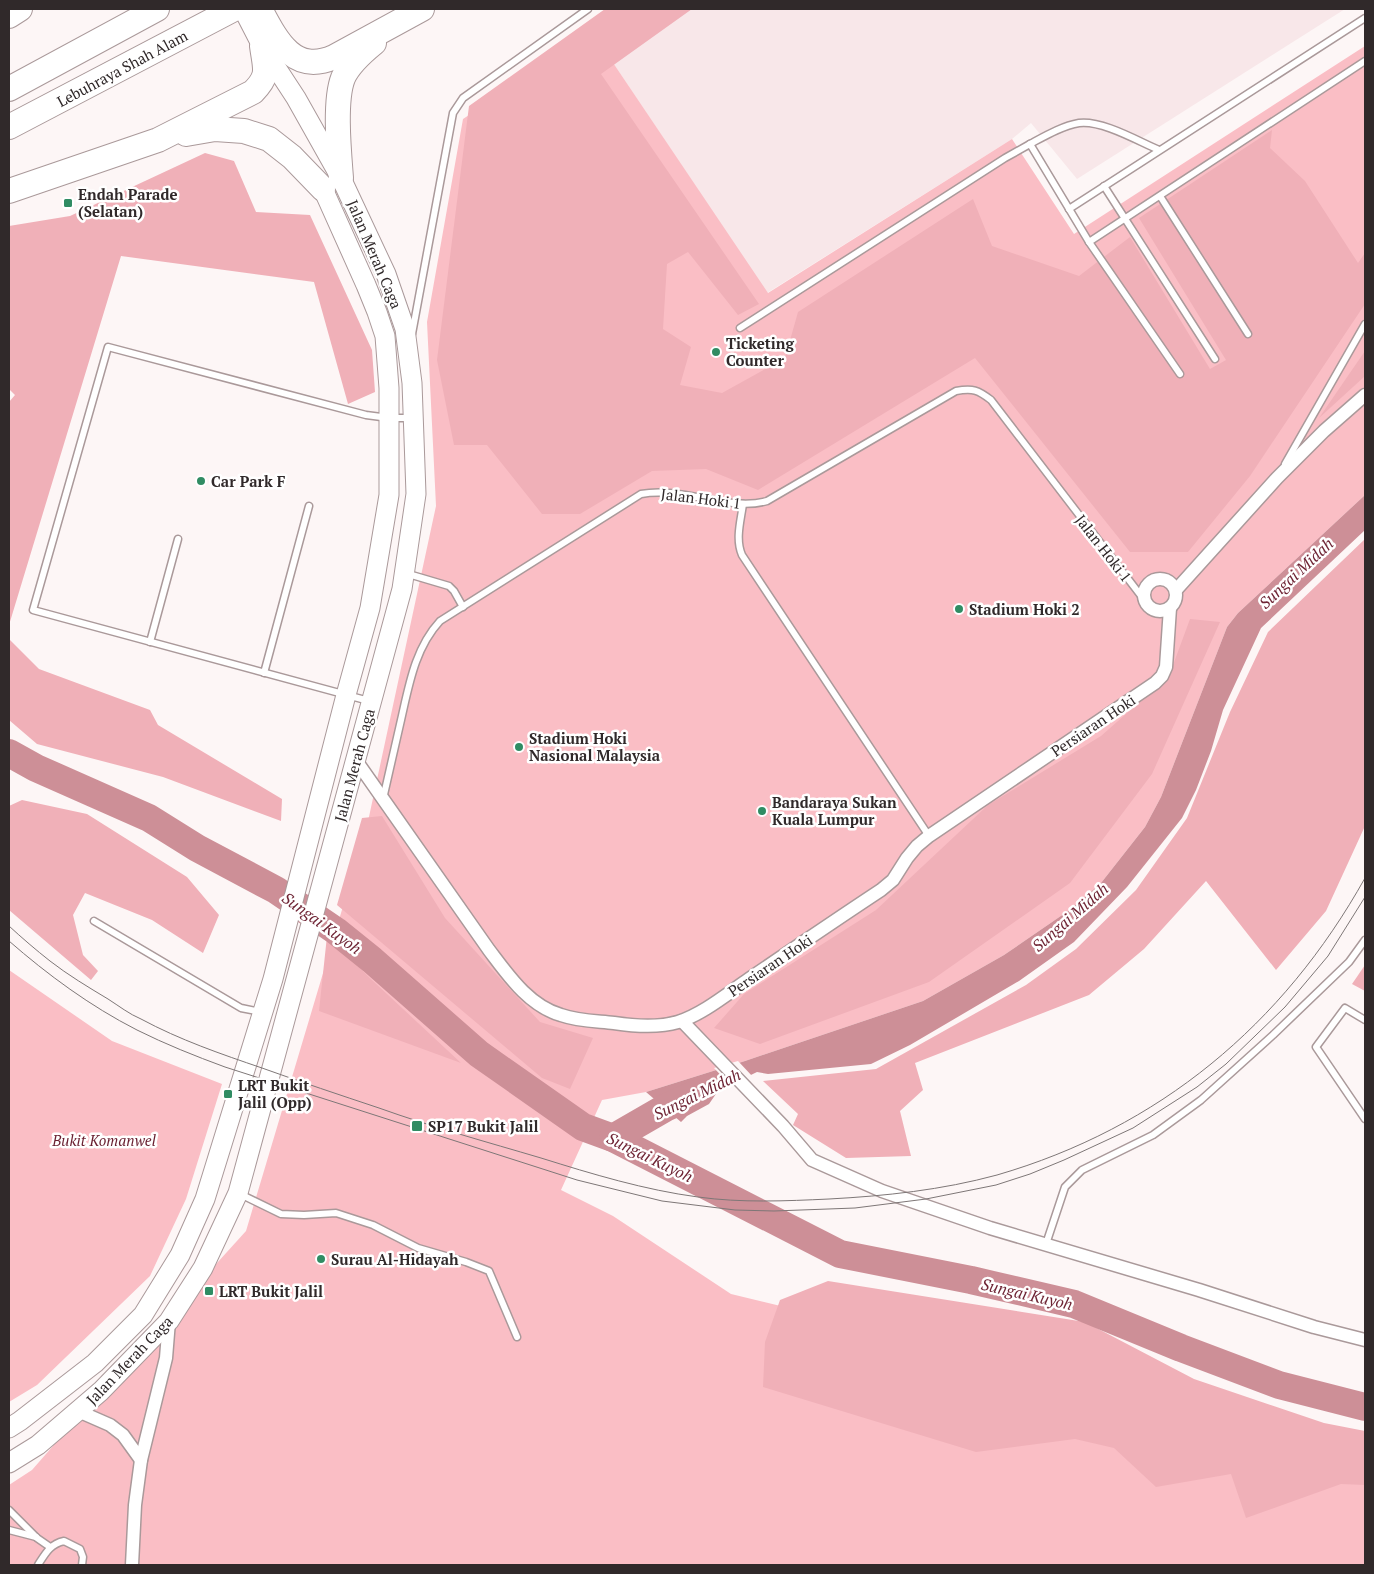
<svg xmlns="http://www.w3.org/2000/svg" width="1374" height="1574" viewBox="0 0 1374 1574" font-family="'PT Serif',serif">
	<rect width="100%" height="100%" fill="#fdf6f6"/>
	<polygon fill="#f8e7e9" points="629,9 1345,9 1077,179 1031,123 1012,139 767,293 593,33"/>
	<g fill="#fabec5">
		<polygon points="593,33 768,293 1012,139 1074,234 1365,46 1365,495 1238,613 1227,627 1161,797 1145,827 1101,883 1071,909 1004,955 923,1001 745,1061 646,1092 602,1100 561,1190 613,1216 731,1294 868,1327 1365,1462 1365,1565 9,1565 9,1485 32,1470 101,1391 246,1231 367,826 436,506 427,322 463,119"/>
		<polygon points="9,970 112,1041 222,1084 186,1199 150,1276 37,1385 9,1402"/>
	</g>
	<g fill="#f0b0b8">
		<polygon points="605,9 692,9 601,74 759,304 738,315 688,252 667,264 663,329 691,347 680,385 722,393 785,358 798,312 973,199 992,246 1079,276 1130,237 1210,369 1226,360 1139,218 1272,130 1270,148 1305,181 1358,263 1365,253 1365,304 1250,476 1188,552 1130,552 975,358 758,490 706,469 652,471 580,514 542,514 487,445 454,445 437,360 469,106"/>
		<polygon points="205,153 234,161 256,212 310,215 372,350 375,392 348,404 314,282 121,256 9,625 9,402 15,395 9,389 9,226 70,216"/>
		<polygon points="1365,351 1365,376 1319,418"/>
		<polygon points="1365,539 1365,826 1326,911 1276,970 1206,881 1144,949 1089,995 915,1063 923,1090 900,1111 911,1156 846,1158 793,1125 798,1114 763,1081 876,1069 1026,985 1076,949 1136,890 1187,818 1230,712 1268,632"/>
		<polygon points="1190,619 1220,622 1152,774 1070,883 929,982 760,1044 714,1028 744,994 876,910 988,805 1101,736 1169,676"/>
		<polygon points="9,639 39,669 150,710 158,725 282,799 281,821 163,777 37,744 9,720"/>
		<polygon points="22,800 87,814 187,877 219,915 203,953 152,920 85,893 73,915 83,955 98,971 91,980 9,910 9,806"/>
		<polygon points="382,816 445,918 540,1022 593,1038 570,1089 542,1078 337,905 362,818"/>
		<polygon points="327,936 373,981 461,1063 319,1011"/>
		<polygon points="1365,965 1365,991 1352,984"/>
		<polygon points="828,1281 1085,1322 1194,1379 1324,1423 1365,1431 1365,1485 1341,1484 1246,1518 1231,1474 1156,1487 1114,1448 1075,1439 976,1452 763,1387 765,1342 780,1300"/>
	</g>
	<polygon fill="#cd8f97" points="1365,495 1365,530 1261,628 1223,710 1211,751 1196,790 1182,818 1127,887 1074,942 1019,981 910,1045 871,1064 768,1074 757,1072 718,1091 709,1104 687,1116 681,1122 646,1092 745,1061 923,1001 1004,955 1071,909 1101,883 1145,827 1161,797 1227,627 1238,613"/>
	<polygon fill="#fdf6f6" points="738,1061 753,1077 732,1087 714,1068"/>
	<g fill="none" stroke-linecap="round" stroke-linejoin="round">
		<g stroke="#cd8f97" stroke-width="28">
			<polyline points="9,753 36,768 149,818 197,848 276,890 336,931 372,960 479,1054 583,1127 613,1138 840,1254 971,1280 1074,1304 1181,1348 1279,1385 1365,1407"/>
			<polyline points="613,1138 665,1108 698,1093"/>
		</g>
		<g stroke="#aa999a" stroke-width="9">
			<g id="lane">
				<path d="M1030 144C1045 136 1062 126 1079 123 1102 120 1138 141 1159 150"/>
				<polyline points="1104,186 1215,359"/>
				<polyline points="1160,196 1248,334"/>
				<polyline points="1069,209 1365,18"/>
				<polyline points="1089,242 1365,61"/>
				<polyline points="740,328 1005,158 1030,144 1089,242 1180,374"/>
				<polyline points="412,334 453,113 463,98 588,9"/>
				<polyline points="1285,464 1365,324"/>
				<path d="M743 504C741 520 735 539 742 555L929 836"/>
				<polyline points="405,573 449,586 454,591 463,607"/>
				<polyline points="150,642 178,539"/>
				<polyline points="264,673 309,506"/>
				<polyline points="369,701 33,610 108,347 366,415 389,418 411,418"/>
				<path d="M383 799C389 772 395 746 401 720 409 685 415 648 440 621L641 494C683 486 729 512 767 501L956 391C973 388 978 390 991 400L1145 601"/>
				<polyline points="94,921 241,1008 261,1012"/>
				<polyline points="1365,1020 1345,1008 1316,1047 1365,1119"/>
				<polyline points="240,1194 281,1214 304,1215 336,1213 373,1225 418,1248 466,1262 489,1271 517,1337"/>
				<polyline points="1046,1244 1065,1187 1082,1170 1153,1135 1201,1100 1273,1035 1349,962 1365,940"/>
				<polyline points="9,1510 37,1538 50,1547"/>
				<polyline points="9,1530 36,1537"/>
				<path d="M38 1565C45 1554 50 1544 64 1541L80 1549 83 1557 82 1565"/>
			</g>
		</g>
		<g stroke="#aa999a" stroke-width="15">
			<g id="street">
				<circle cx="1160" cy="595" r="16"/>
				<polyline points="1176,590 1277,478 1324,431 1365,395"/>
				<path d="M355 759 489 950C508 975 529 1006 561 1015 578 1021 596 1021 614 1023 634 1026 658 1028 678 1022 703 1014 727 994 749 979 793 949 837 919 881 890L893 880 907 858 917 846 929 836 1155 683 1162 676 1166 667 1170 608"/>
				<polyline points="682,1021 783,1126 812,1160 882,1191 990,1228 1199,1290 1314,1327 1365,1340"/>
				<polyline points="78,1411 110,1425 123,1435 141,1460"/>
				<polyline points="132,1565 135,1505 141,1460 166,1358 169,1321"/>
			</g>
		</g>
		<g stroke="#aa999a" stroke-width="21">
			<g id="secondary">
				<polyline points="9,1428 20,1421 95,1363 143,1315 180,1255 205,1199 273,979 346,695 370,608 389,495 389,388 385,336 377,312 366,285 323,189"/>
				<polyline points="9,1463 38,1445 101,1391 169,1321 203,1268 238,1193 402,589 416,494 412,383 405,329 386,274 341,178 296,98 262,46 243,9"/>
			</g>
		</g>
		<g stroke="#aa999a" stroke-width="26">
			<g id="highway">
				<path d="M260 9C276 39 293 75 334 57L422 9"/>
				<polyline points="9,16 20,9"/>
				<polyline points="9,89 157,9"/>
				<polyline points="9,127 234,9"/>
				<polyline points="186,134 215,129 244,131 269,139 292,157 323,189"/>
				<path d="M341 178C339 152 334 101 343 78 349 64 363 52 374 43"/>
				<path d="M9 191 158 140 253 92C270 75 265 69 262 46"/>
			</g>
		</g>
		<use href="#lane" stroke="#fff" stroke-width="6"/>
		<use href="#street" stroke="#fff" stroke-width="12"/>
		<use href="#secondary" stroke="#fff" stroke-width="19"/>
		<use href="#highway" stroke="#fff" stroke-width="24"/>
		<g stroke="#7e7777" stroke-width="1">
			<path d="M9 926C22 938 36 950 50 961 68 975 88 987 108 999 119 1006 129 1014 141 1019 180 1040 221 1054 262 1068 301 1082 340 1095 379 1108 432 1127 487 1142 541 1158 592 1174 645 1190 698 1197 741 1203 786 1201 829 1199 885 1196 942 1190 997 1175 1159 1128 1283 1025 1365 878"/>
			<path d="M9 941C48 975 90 1006 137 1030 165 1044 195 1056 225 1067L577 1180 662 1201 735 1210 774 1211 855 1208 926 1199 996 1185 1030 1174 1064 1160 1133 1128 1197 1087 1226 1064 1285 1007 1328 956 1365 897"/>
		</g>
	</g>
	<g fill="#308c63" stroke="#fff" stroke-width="2">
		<rect x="63" y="198" width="10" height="10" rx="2.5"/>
		<circle cx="716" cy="352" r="5"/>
		<circle cx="201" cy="481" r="5"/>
		<circle cx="959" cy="609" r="5"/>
		<circle cx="519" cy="747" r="5"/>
		<circle cx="762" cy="811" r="5"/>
		<rect x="223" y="1089" width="10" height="10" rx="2.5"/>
		<rect x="411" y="1120" width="12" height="12" rx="2.5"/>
		<circle cx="321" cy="1259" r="5"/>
		<rect x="204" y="1286" width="10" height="10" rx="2.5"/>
	</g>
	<g text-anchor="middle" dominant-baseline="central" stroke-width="5" stroke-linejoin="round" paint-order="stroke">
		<g font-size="15" fill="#30292a" stroke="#fff">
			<text transform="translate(122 68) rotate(-28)">Lebuhraya Shah Alam</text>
			<text transform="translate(375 254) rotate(67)">Jalan Merah Caga</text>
			<text transform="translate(701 498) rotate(7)">Jalan Hoki 1</text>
			<text transform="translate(1104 548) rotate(52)">Jalan Hoki 1</text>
			<text transform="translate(1093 725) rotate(-34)">Persiaran Hoki</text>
			<text transform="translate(354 765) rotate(-75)">Jalan Merah Caga</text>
			<text transform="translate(770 965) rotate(-34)">Persiaran Hoki</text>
			<text transform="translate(129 1360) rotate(-46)">Jalan Merah Caga</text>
		</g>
		<g font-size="15" font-weight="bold" fill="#30292a" stroke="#fff" text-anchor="start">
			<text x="78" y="194">Endah Parade<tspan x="78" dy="17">(Selatan)</tspan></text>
			<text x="726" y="343">Ticketing<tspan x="726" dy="17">Counter</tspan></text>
			<text x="211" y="481">Car Park F</text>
			<text x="969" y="609">Stadium Hoki 2</text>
			<text x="529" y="738">Stadium Hoki<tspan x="529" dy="17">Nasional Malaysia</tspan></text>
			<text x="772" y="802">Bandaraya Sukan<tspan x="772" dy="17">Kuala Lumpur</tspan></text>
			<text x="238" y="1085">LRT Bukit<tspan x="238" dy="17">Jalil (Opp)</tspan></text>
			<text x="428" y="1126">SP17 Bukit Jalil</text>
			<text x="331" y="1259">Surau Al-Hidayah</text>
			<text x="219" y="1291">LRT Bukit Jalil</text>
		</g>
		<g font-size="15" font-style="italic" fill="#691f30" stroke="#fff">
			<text x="104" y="1140">Bukit Komanwel</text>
		</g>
		<g font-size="16" font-style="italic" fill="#6f2535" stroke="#fff">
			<text transform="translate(1296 573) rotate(-43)">Sungai Midah</text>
			<text transform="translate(1070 917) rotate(-41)">Sungai Midah</text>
			<text transform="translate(322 923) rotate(36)">Sungai Kuyoh</text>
			<text transform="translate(697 1094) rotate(-26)">Sungai Midah</text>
			<text transform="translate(650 1157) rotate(26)">Sungai Kuyoh</text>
			<text transform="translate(1027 1294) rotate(13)">Sungai Kuyoh</text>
		</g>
	</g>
	<rect width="1374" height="1574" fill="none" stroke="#30292a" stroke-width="20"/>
</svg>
